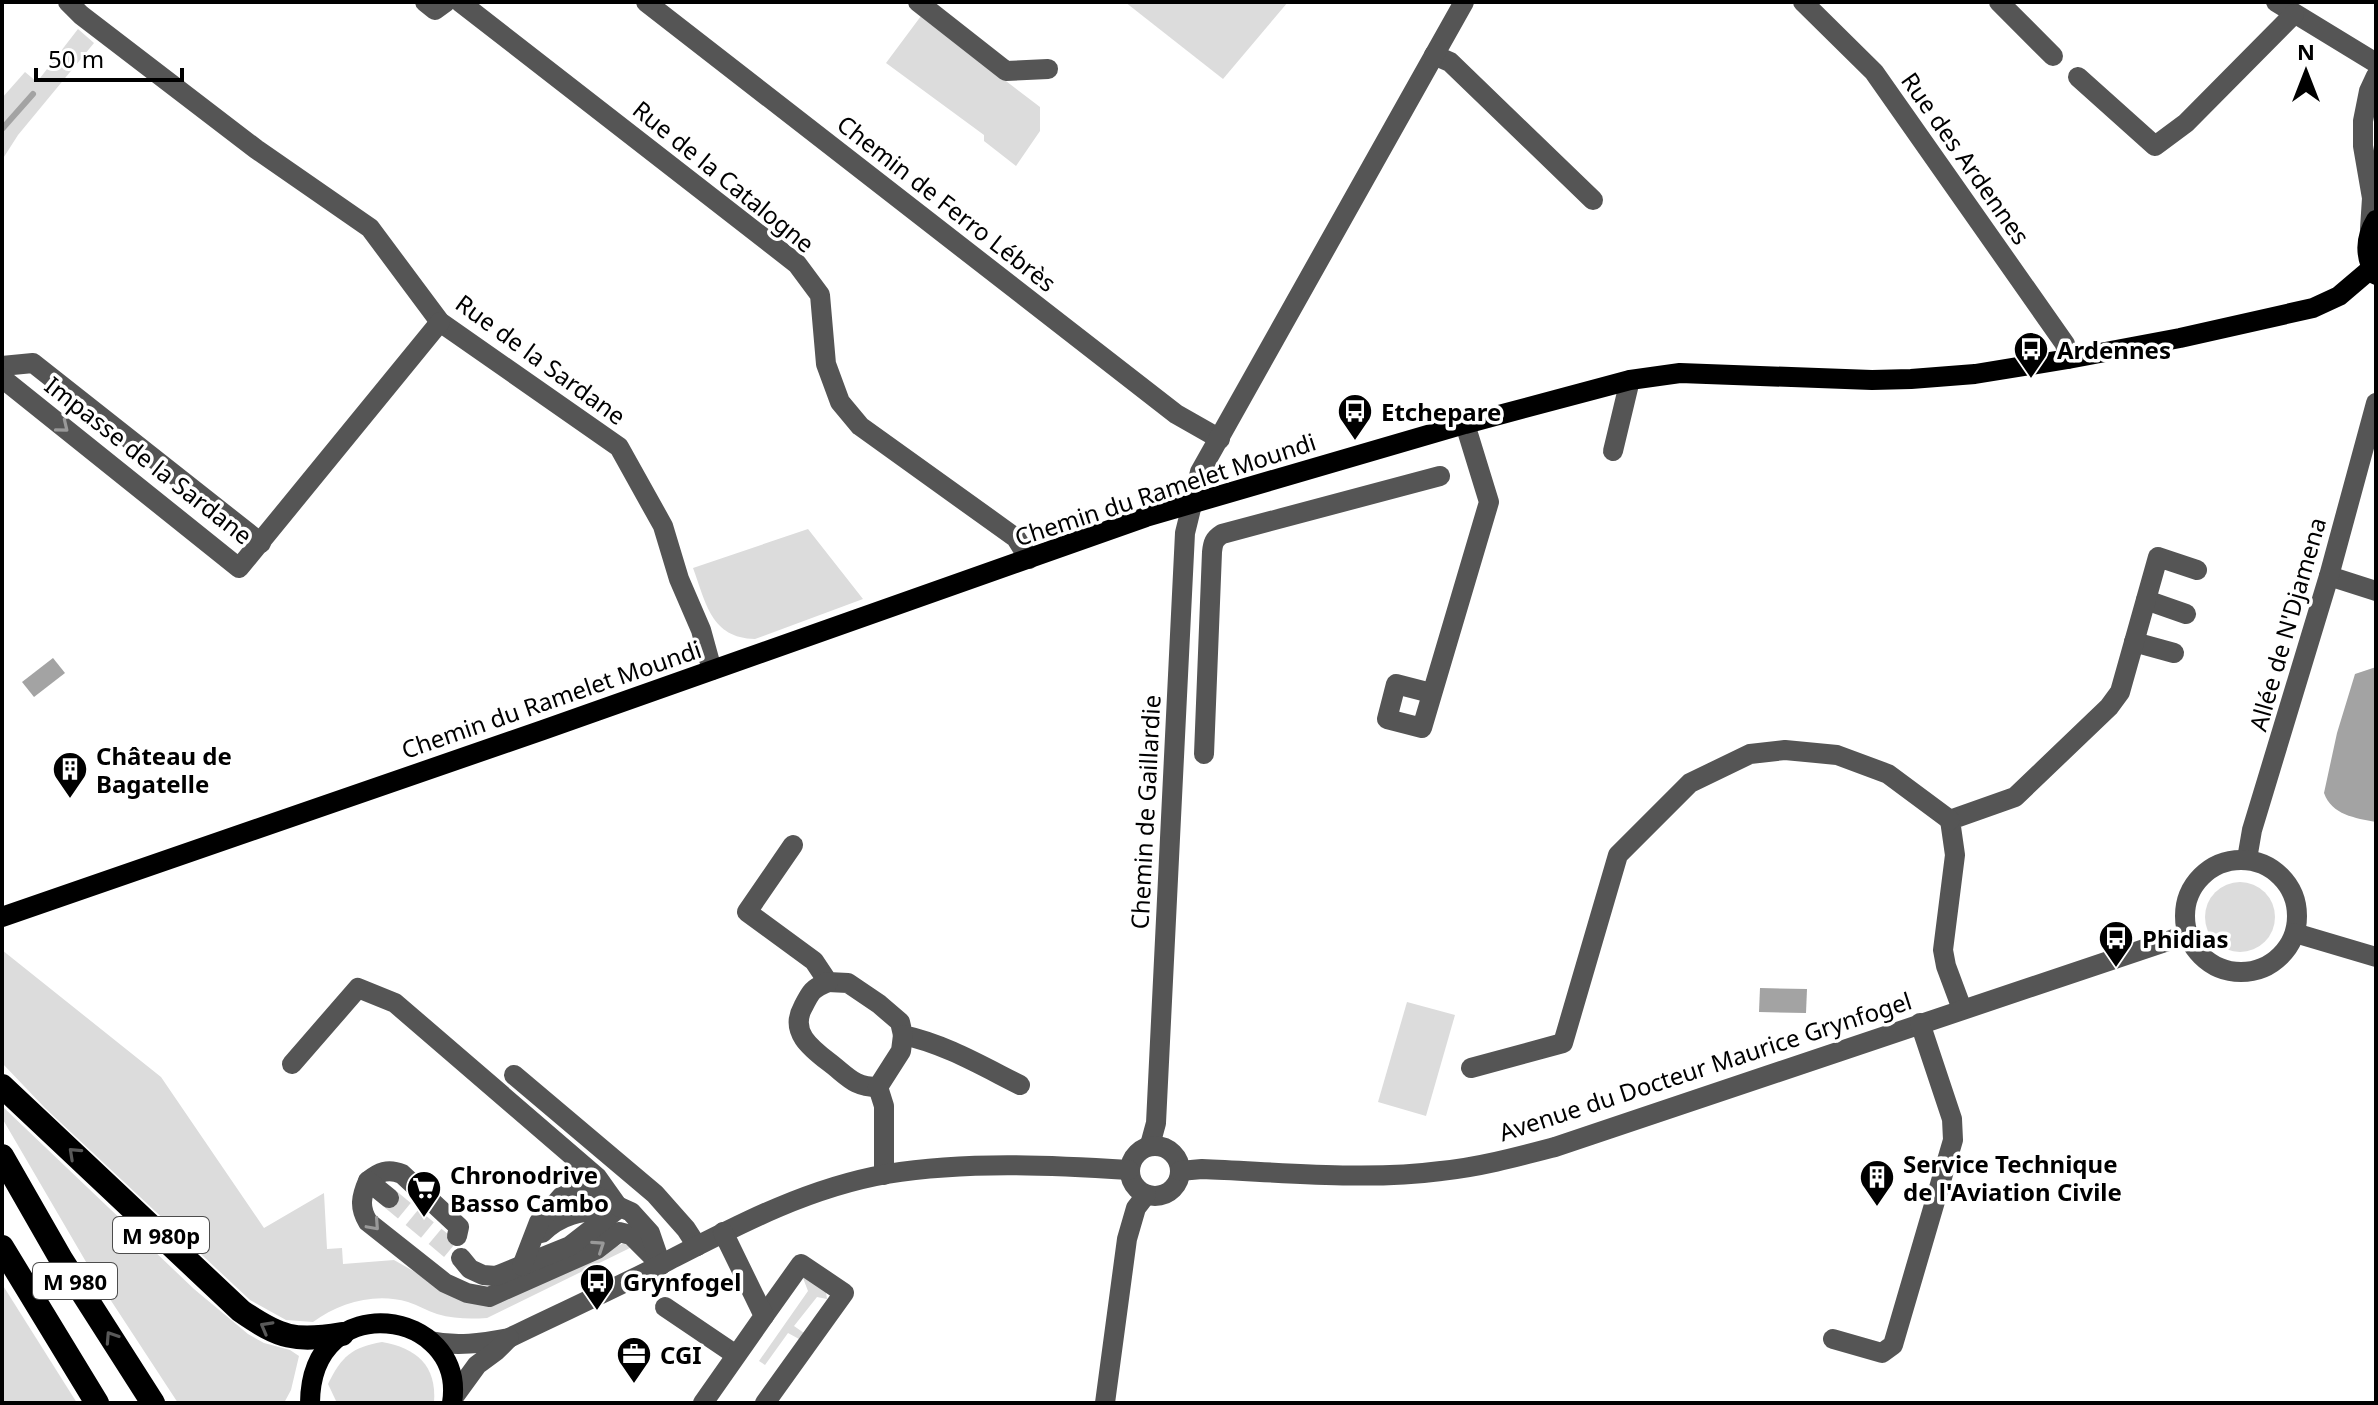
<svg xmlns="http://www.w3.org/2000/svg" width="2378" height="1405" viewBox="0 0 2378 1405" font-family="'Noto Sans',sans-serif">
	<rect width="100%" height="100%" fill="#fff"/>
	<g fill="#dcdcdc">
		<polygon points="1125,2 1288,2 1223,79"/>
		<polygon points="921,16 1040,107 1040,131 1016,166 984,141 984,135 886,63"/>
		<polygon points="78,29 94,43 18,135 2,160 2,98 25,72 37,82"/>
		<path d="M808 529 863 599 755 639C711 638 706 603 693 568Z"/>
		<circle cx="2240" cy="917" r="35"/>
		<path d="M2 950 161 1077 264 1228 324 1193 327 1249 342 1248 343 1264 394 1260 459 1297 552 1277 626 1242 632 1247 487 1318C470 1319 454 1319 437 1314 427 1311 418 1305 408 1302 375 1292 339 1303 313 1322L286 1320 250 1300 45 1108 2 1063Z"/>
		<polygon points="1407,1002 1455,1015 1426,1116 1378,1102"/>
		<polygon points="2,1106 194,1289 248,1334 264,1343 290,1350 299,1356 291,1390 284,1403 178,1403 89,1267 2,1118"/>
		<polygon points="803,1278 807,1278 826,1292 827,1299 817,1297 794,1326 804,1333 799,1339 788,1333 765,1365 759,1361 808,1291"/>
		<polygon points="2,1284 77,1403 2,1403"/>
		<path d="M382 1342C416 1348 437 1365 434 1403H337L328 1384C341 1357 352 1347 382 1342Z"/>
	</g>
	<g fill="#a3a3a3">
		<polygon points="53,658 65,673 34,697 22,682"/>
		<path d="M2376 667V822C2355 818 2332 815 2324 793L2337 733 2355 674Z"/>
		<polygon points="1760,988 1807,989 1806,1013 1759,1012"/>
	</g>
	<g fill="none" stroke-linecap="round" stroke-linejoin="round">
		<polyline stroke="#a3a3a3" stroke-width="6" points="2,129 33,94"/>
		<polyline stroke="#d9d9d9" stroke-width="20" stroke-dasharray="20 10" stroke-linecap="butt" points="389,1198 461,1258"/>
		<g stroke="#555" stroke-width="20">
			<polyline points="68,2 81,15 256,149 370,228 440,322 619,447 663,526 679,579 701,630 712,670"/>
			<polyline points="425,2 435,10 446,2"/>
			<polyline points="460,2 797,264 820,295 826,364 840,402 860,426 1016,538 1029,559"/>
			<polyline points="646,2 1176,414 1220,439"/>
			<polyline points="918,2 1006,71 1048,69"/>
			<polyline points="1803,2 1874,72 2065,344 2068,359"/>
			<polyline points="1999,2 2053,56"/>
			<polyline points="2276,2 2376,63"/>
			<polyline points="1434,55 1450,62 1593,200"/>
			<polyline points="2078,77 2155,146 2186,123 2294,14"/>
			<polyline points="2370,229 2372,198 2363,146 2363,121 2369,91 2376,76"/>
			<polyline points="2,366 33,363 261,543"/>
			<polyline points="2,378 239,568 440,322"/>
			<polyline points="1613,451 1630,380"/>
			<polyline points="2329,576 2376,591"/>
			<polyline points="2146,600 2186,614"/>
			<polyline points="2134,642 2174,653"/>
			<polyline points="1431,693 1396,684 1387,719 1422,728 1489,502 1465,424"/>
			<path d="M1204 754 1212 552C1213 543 1214 539 1222 534L1440 476"/>
			<path d="M793 845 747 912 814 961 828 982 848 983 879 1004 900 1022 903 1035C945 1044 982 1066 1020 1085"/>
			<polyline points="2247,859 2252,830 2329,576 2376,403"/>
			<circle cx="2241" cy="916" r="56"/>
			<polyline points="2295,933 2376,957"/>
			<path d="M828 982C812 989 811 991 803 1007 788 1034 815 1051 834 1066 850 1079 856 1087 878 1087"/>
			<polyline points="1962,1009 1946,966 1943,950 1955,855 1950,820 2015,797 2109,707 2120,692 2158,557 2197,570"/>
			<polyline points="292,1064 358,988 395,1003 597,1177 619,1208"/>
			<polyline points="1471,1068 1563,1043 1618,855 1690,783 1750,754 1785,750 1837,755 1888,774 1950,820"/>
			<polyline points="514,1075 655,1194 686,1229 697,1246"/>
			<polyline points="1150,1145 1156,1123 1185,533 1200,472 1464,2"/>
			<circle cx="1155" cy="1171" r="25"/>
			<path d="M1180 1171 1202 1169C1279 1172 1366 1181 1441 1171 1480 1167 1517 1157 1555 1147L2186 935"/>
			<polyline points="884,1175 884,1106 878,1087 901,1051 903,1035"/>
			<path d="M368 1181C379 1172 388 1168 402 1174L459 1227 457 1236"/>
			<path d="M389 1198 368 1181C361 1197 359 1207 368 1222L445 1283 467 1293 489 1297 597 1249 619 1232 631 1235 661 1265"/>
			<path d="M542 1233C566 1210 588 1212 619 1208"/>
			<polyline points="461,1258 470,1269 483,1275 496,1276 570,1246 619,1208"/>
			<polyline points="522,1266 539,1222 561,1197 580,1189 631,1212 650,1233 661,1265"/>
			<polyline points="665,1307 736,1355"/>
			<polyline points="764,1316 801,1264 844,1293 765,1403"/>
			<polyline points="1833,1339 1882,1353 1893,1345 1953,1140 1952,1119 1920,1023"/>
			<path d="M430 1341C457 1347 482 1343 509 1338 560 1313 612 1290 662 1264 734 1227 806 1188 887 1174 967 1161 1048 1165 1129 1170"/>
			<polyline points="453,1398 477,1365 496,1351 509,1338"/>
			<polyline points="703,1403 764,1316 723,1232"/>
			<polyline points="1105,1403 1127,1239 1136,1208 1146,1195"/>
		</g>
		<g stroke="#000" stroke-width="20">
			<path d="M2376 220C2365 238 2364 257 2376 275"/>
			<polyline points="2,917 543,730 1146,517 1465,424 1630,380 1680,373 1872,380 1911,379 1975,374 2068,359 2180,338 2313,308 2339,296 2372,268"/>
			<path d="M310 1403C311 1285 467 1309 452 1403"/>
		</g>
		<g stroke="#000" stroke-width="24">
			<path d="M2 1086 241 1311C280 1338 295 1342 342 1334"/>
			<polyline points="2,1156 61,1259 153,1403"/>
			<polyline points="2,1247 97,1403"/>
		</g>
	</g>
	<defs><path id="oneway-chevron" d="M-2-3.5L2.5 0L-2 3.5" fill="none" stroke-width="1.6" stroke-linecap="round" stroke-linejoin="round" transform="scale(2)"/></defs>
	<g stroke="#999">
		<use href="#oneway-chevron" transform="translate(63 427) rotate(39)"/>
		<use href="#oneway-chevron" transform="translate(374 1225) rotate(48)"/>
		<use href="#oneway-chevron" transform="translate(599 1246) rotate(-34)"/>
	</g>
	<g stroke="#595959">
		<use href="#oneway-chevron" transform="translate(74 1153) rotate(-137)"/>
		<use href="#oneway-chevron" transform="translate(266 1327) rotate(-151)"/>
		<use href="#oneway-chevron" transform="translate(111 1337) rotate(-123)"/>
	</g>
	<defs>
		<g id="bus-pin" transform="scale(1.8)"><path d="M0 17L-7.5 6A9.5 9.5 0 1 1 7.5 6Z" fill="#000" stroke="#fff"/><path d="M-5-6H5V4H4V6H2V4H-2V6H-4V4H-5ZM-3.5-4V0h7V-4ZM-3.5 1.2v1.5H-2V1.2ZM2 1.2v1.5H3.5V1.2Z" fill="#fff"/></g>
		<g id="building-pin" transform="scale(1.8)"><path d="M0 17L-7.5 6A9.5 9.5 0 1 1 7.5 6Z" fill="#000" stroke="#fff"/><path d="M-4-6H4V6H1V3H-1V6H-4ZM-2.5-4.3h1.7v1.8h-1.7ZM.8-4.3h1.7v1.8H.8ZM-2.5-1h1.7V.8h-1.7ZM.8-1h1.7V.8H.8Z" fill="#fff"/></g>
		<g id="supermarket-pin" transform="scale(1.8)"><path d="M0 17L-7.5 6A9.5 9.5 0 1 1 7.5 6Z" fill="#000" stroke="#fff"/><path d="M-6-5.5h2.5l.6 2H6L4.5 2H-2.5L-4.4-4H-6ZM-1.5 3.2a1.3 1.3 0 1 0 .1 0ZM3 3.2a1.3 1.3 0 1 0 .1 0Z" fill="#fff"/></g>
		<g id="office-pin" transform="scale(1.8)"><path d="M0 17L-7.5 6A9.5 9.5 0 1 1 7.5 6Z" fill="#000" stroke="#fff"/><path d="M-6-3h4V-5.5h4V-3h4V5H-6ZM-1-4.5V-3h2v-1.5ZM-6 0V1H6V0Z" fill="#fff"/></g>
	</defs>
	<g fill-rule="evenodd">
		<use href="#bus-pin" x="2031" y="349"/>
		<use href="#bus-pin" x="1355" y="411"/>
		<use href="#building-pin" x="70" y="769"/>
		<use href="#bus-pin" x="2116" y="938"/>
		<use href="#building-pin" x="1877" y="1177"/>
		<use href="#supermarket-pin" x="424" y="1188"/>
		<use href="#bus-pin" x="597" y="1281"/>
		<use href="#office-pin" x="634" y="1354"/>
	</g>
	<g text-anchor="middle" dominant-baseline="central" stroke-width="7" stroke-linejoin="round" paint-order="stroke">
		<g fill="#fff" stroke="#4c4c4c" stroke-width="2">
			<rect x="113" y="1217" width="96" height="36" rx="6"/>
			<rect x="33" y="1263" width="84" height="36" rx="6"/>
		</g>
		<g font-size="22" font-weight="bold" fill="#000">
			<text x="161" y="1235">M 980p</text>
			<text x="75" y="1281">M 980</text>
		</g>
		<g font-size="24" fill="#000" stroke="#fff">
			<text transform="translate(1966 158) rotate(55)">Rue des Ardennes</text>
			<text transform="translate(724 176) rotate(39)">Rue de la Catalogne</text>
			<text transform="translate(947 203) rotate(38)">Chemin de Ferro Lébrès</text>
			<text transform="translate(541 359) rotate(36)">Rue de la Sardane</text>
			<text transform="translate(149 460) rotate(38)">Impasse de la Sardane</text>
			<text transform="translate(1165 489) rotate(-18)">Chemin du Ramelet Moundi</text>
			<text transform="translate(2287 624) rotate(-74)">Allée de N'Djamena</text>
			<text transform="translate(551 699) rotate(-19)">Chemin du Ramelet Moundi</text>
			<text transform="translate(1145 812) rotate(-87)">Chemin de Gaillardie</text>
			<text transform="translate(1705 1066) rotate(-18)">Avenue du Docteur Maurice Grynfogel</text>
		</g>
		<g font-size="24" font-weight="bold" fill="#000" stroke="#fff" text-anchor="start">
			<text x="2057" y="349">Ardennes</text>
			<text x="1381" y="411">Etchepare</text>
			<text x="96" y="755">Château de<tspan x="96" dy="28">Bagatelle</tspan></text>
			<text x="2142" y="938">Phidias</text>
			<text x="1903" y="1163">Service Technique<tspan x="1903" dy="28">de l'Aviation Civile</tspan></text>
			<text x="450" y="1174">Chronodrive<tspan x="450" dy="28">Basso Cambo</tspan></text>
			<text x="623" y="1281">Grynfogel</text>
			<text x="660" y="1354">CGI</text>
		</g>
	</g>
	<rect width="2378" height="1405" fill="none" stroke="#000000" stroke-width="8"/>
	<g transform="translate(2306 72)" stroke="#ffffff" stroke-width="6" paint-order="stroke">
	<path d="M0-6L14 30L0 20L-14 30Z" fill="#000000"/>
	<text y="-12" font-size="22" font-weight="bold" text-anchor="middle" fill="#000000">N</text>
	</g>
	<path d="M36 68v12h146v-12" fill="none" stroke="#000000" stroke-width="4"/>
	<text x="48" y="68" font-size="24" fill="#000000" stroke="#ffffff" stroke-width="6" paint-order="stroke">50 m</text>
</svg>
